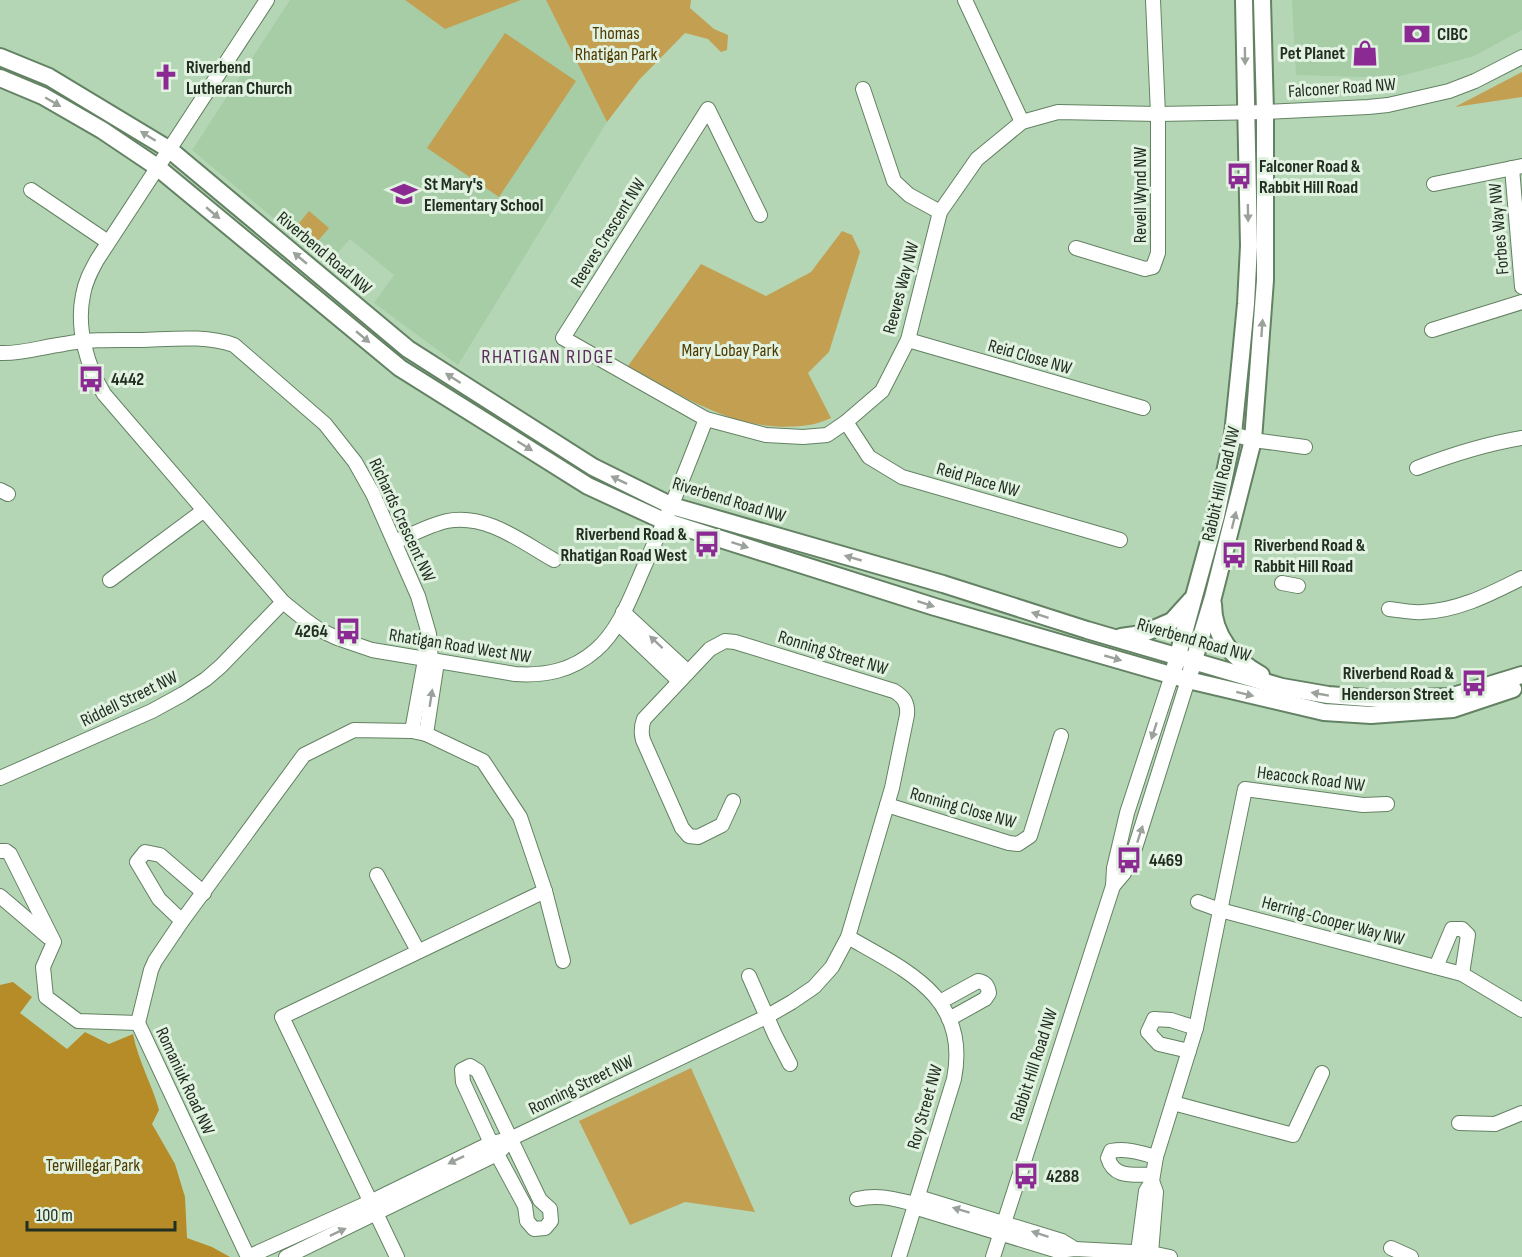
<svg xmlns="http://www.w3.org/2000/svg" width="1522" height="1257" viewBox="0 0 1522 1257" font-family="'Sofia Sans Condensed',sans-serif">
	<rect width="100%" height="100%" fill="#b5d6b5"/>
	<g fill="#a6cda6">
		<polygon points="290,0 405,0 445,29 521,0 546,0 607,122 458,365 374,303 394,275 350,239 328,264 192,150"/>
		<polygon points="1292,0 1522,0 1522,30 1474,56 1394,78 1296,75"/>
	</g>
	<g fill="#c39f52">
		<polygon points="405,0 521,0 445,29"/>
		<polygon points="546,0 691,0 690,8 714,29 728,35 727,50 721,52 708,39 685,33 639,80 607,122"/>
		<polygon points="505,33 576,81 499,197 427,148"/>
		<polygon points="1522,72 1522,97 1455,107"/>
		<polygon points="309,211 329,228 316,243 296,227"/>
		<path d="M842 231 852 235 860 252 829 352 808 373 831 418C824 421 816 424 809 425 739 435 686 398 628 366L701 264 766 296 811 272Z"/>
		<polygon points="691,1068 755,1212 685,1202 630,1225 579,1121"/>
	</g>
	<path fill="#b58c27" d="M13 982 32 997 20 1013 67 1049 85 1032 109 1044 133 1034C138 1061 152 1084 159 1110L152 1124 175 1164 185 1197 187 1238 212 1247 230 1257H0V985Z"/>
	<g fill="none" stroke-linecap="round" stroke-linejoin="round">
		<g stroke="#638263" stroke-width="16">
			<g id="minor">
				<path d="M267 0 97 260C91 271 85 282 83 295 76 328 87 366 104 394L283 602 304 619 318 629 337 638 372 650 515 674C545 676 572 671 596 650 620 629 631 596 644 567 653 546 663 525 672 504 684 476 695 447 706 419"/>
				<polyline points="965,0 1022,122"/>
				<polyline points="863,89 894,181 909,195 940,212"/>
				<polyline points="1512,168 1522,287"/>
				<polyline points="1434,184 1522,166"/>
				<polyline points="31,190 108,242"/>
				<polyline points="760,215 708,109 563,338 706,419 766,435 803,437 827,435 846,422 882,391 908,340 940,212 977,159 1022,122 1058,112 1158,114 1265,112 1368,107 1388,105 1449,91 1475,81 1522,57"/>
				<polyline points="1076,248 1145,269 1153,267 1158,253 1158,114 1153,0"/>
				<polyline points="1432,330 1522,302"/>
				<polyline points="908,340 1143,408"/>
				<path d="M0 353C23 354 41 347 64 344 90 339 116 340 142 340 173 339 205 335 234 345L325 424 355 462 373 494 418 596 429 634 431 661"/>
				<polyline points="846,422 869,457 902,477 1120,540"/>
				<polyline points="1233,434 1253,440 1305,447"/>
				<path d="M1417 468C1451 455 1486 444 1522 438"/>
				<polyline points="0,490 8,494"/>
				<path d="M395 542C411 535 429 525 447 521 486 513 522 542 554 560"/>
				<polyline points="110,580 203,511"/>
				<polyline points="1282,583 1298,586"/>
				<path d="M1389 609C1400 610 1411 613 1422 612 1458 611 1490 594 1522 578"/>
				<polyline points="623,612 688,672"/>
				<polyline points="618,623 679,681"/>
				<polyline points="412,731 425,660"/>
				<polyline points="426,734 437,662"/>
				<polyline points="0,778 152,711 183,694 206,679 221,666 283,602"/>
				<polyline points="887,805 1009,843 1018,844 1030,836 1061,736"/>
				<polyline points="0,851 6,851 10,854 54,942 43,967 46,997 78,1021 138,1023"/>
				<polyline points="377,875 418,951"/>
				<polyline points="1113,886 1124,873 1135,848 1188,680"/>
				<polyline points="545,891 563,961"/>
				<polyline points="0,896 48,937"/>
				<polyline points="1198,902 1220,910 1462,974 1522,1010"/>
				<polyline points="182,921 159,899 137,862 145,852 160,855 204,893"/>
				<path d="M848 937C907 971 970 997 954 1079L899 1257"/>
				<polyline points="1436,967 1452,929 1462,929 1468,935 1462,974"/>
				<polyline points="749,976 775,1035 790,1064"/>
				<path d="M940 1002 978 981C985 982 988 986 989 993L985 999 949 1019"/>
				<polyline points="1189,1051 1159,1044 1148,1032 1154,1019 1171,1020 1196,1028"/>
				<polygon points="470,1066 478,1071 540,1200 550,1209 551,1221 545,1228 534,1229 527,1221 525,1206 491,1143 463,1082 462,1070"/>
				<polyline points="1173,1103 1293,1135 1322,1073"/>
				<polyline points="1459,1123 1495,1124 1522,1113"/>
				<path d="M1152 1175C1134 1174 1114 1179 1108 1158L1111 1151C1127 1148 1141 1153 1156 1157"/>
				<polyline points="918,1197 1062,1241 1075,1249"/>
				<path d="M857 1199C879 1194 894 1199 915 1204"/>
				<polyline points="914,1207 1058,1251 1075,1249 1151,1253 1170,1257"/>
				<polyline points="1391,1248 1411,1257"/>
				<polyline points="1138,1252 1146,1191 1152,1181 1156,1157 1196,1028 1245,789 1363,805 1387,804"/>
				<polyline points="1151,1253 1156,1192 1152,1181"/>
				<polyline points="248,1257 138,1023 151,970 155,961 182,921 304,755 354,730 412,731 426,734 483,761 520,817 545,891 282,1017 397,1257"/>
				<path d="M248 1257 370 1202 491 1143 510 1139 766 1017 792 1002 814 987 832 967 848 937 892 788 907 715C908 703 904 697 894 691L735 642 725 641 710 649 644 719C641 727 641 733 643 740L682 828 689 836 698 837 722 825 733 801"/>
				<polyline points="286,1257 497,1154 503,1148"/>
				<polyline points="993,1257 1113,886 1114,868 1127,813 1172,675"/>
			</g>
		</g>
		<g stroke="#638263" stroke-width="20">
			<g id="major">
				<polyline points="0,57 49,77 170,150 408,349 593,467 672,506 943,584 1087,630 1282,687 1328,695 1380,699 1450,697 1522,675"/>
				<polyline points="0,78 43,96 102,130 157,167 400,368 588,486 664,521 935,607 1188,680 1324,712 1371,715 1453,709 1513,689"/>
				<path d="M1213 604C1213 636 1234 660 1261 675"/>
				<polyline points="1121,637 1142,634 1172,621 1191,600"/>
				<polyline points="1175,666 1216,516 1233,434 1241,356 1246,304 1249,246 1244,0"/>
				<polyline points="1191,670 1213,597 1253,440 1265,280 1265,112 1262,0"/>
			</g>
		</g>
		<use href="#minor" stroke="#fff" stroke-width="14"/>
		<use href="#major" stroke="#fff" stroke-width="16"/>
	</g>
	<defs><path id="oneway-solid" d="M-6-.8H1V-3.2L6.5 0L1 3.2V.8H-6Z" transform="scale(1.5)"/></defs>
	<g fill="#9ba19b">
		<use href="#oneway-solid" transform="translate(1245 56) rotate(89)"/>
		<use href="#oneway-solid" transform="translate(53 102) rotate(30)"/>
		<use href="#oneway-solid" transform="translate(148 136) rotate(-148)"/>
		<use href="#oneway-solid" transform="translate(213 213) rotate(40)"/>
		<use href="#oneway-solid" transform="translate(1248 213) rotate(89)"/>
		<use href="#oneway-solid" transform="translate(300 258) rotate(-140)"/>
		<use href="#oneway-solid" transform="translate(1262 328) rotate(-86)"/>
		<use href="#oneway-solid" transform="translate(363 337) rotate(40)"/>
		<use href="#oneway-solid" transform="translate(453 378) rotate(-147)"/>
		<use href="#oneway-solid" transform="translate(525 446) rotate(32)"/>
		<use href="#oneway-solid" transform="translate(619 480) rotate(-154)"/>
		<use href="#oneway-solid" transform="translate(1234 520) rotate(-76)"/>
		<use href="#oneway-solid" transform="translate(740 545) rotate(18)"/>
		<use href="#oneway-solid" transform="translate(853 558) rotate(-164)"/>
		<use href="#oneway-solid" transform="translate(926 604) rotate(18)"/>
		<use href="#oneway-solid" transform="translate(1040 615) rotate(-162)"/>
		<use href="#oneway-solid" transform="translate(656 642) rotate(-137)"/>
		<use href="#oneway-solid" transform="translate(1113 658) rotate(16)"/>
		<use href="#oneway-solid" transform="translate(1245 694) rotate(14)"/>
		<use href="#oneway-solid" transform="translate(1320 694) rotate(-170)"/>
		<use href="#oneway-solid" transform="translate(431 698) rotate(-81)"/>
		<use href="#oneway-solid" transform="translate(1154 731) rotate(108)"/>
		<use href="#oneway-solid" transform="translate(1140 834) rotate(-72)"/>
		<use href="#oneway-solid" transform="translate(456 1160) rotate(154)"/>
		<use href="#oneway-solid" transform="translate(961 1210) rotate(-163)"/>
		<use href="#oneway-solid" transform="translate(338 1232) rotate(-25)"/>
		<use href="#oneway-solid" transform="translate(1040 1234) rotate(-162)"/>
	</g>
	<defs>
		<g id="bank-bare" transform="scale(2.07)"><path d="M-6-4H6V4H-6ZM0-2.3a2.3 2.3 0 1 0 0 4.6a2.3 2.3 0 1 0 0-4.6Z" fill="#8b2a92" stroke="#e1f2e1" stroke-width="2.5" paint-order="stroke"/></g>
		<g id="shop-bare" transform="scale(2.07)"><path d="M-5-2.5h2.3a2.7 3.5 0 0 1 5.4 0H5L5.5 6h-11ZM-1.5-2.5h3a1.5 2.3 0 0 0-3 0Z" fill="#8b2a92" stroke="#e1f2e1" stroke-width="2.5" paint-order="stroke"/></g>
		<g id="church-bare" transform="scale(2.07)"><path d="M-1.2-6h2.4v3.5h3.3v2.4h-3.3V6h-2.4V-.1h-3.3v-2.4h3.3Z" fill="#8b2a92" stroke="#e1f2e1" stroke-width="2.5" paint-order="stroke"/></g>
		<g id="bus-bare" transform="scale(2.07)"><path d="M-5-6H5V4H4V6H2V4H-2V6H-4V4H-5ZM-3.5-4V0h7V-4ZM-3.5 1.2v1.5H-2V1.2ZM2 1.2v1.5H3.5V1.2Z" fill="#8b2a92" stroke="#e1f2e1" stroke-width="2.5" paint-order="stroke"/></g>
		<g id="school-bare" transform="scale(2.07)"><path d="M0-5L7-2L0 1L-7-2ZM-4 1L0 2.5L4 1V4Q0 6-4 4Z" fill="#8b2a92" stroke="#e1f2e1" stroke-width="2.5" paint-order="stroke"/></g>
	</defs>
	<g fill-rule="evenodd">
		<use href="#bank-bare" x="1417" y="34"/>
		<use href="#shop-bare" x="1365" y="53"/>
		<use href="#church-bare" x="166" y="77"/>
		<use href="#bus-bare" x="1239" y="176"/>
		<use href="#school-bare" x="404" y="194"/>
		<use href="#bus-bare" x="91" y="379"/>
		<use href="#bus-bare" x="707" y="544"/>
		<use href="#bus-bare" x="1234" y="555"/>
		<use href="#bus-bare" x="348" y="631"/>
		<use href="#bus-bare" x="1474" y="683"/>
		<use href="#bus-bare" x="1129" y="860"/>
		<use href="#bus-bare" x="1026" y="1176"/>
	</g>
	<g text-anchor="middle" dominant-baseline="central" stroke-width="6" stroke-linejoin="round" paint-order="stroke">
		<g font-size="18" fill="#4f3a01" stroke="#e1f2e1">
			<text x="616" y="33">Thomas<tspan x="616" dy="21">Rhatigan Park</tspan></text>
			<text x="730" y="350">Mary Lobay Park</text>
			<text x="93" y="1165">Terwillegar Park</text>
		</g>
		<g font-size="18" font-weight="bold" fill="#212e21" stroke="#e1f2e1" text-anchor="start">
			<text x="1437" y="34">CIBC</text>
			<text x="1345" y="53" text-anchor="end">Pet Planet</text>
			<text x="186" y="67">Riverbend<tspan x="186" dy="21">Lutheran Church</tspan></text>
			<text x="1259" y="166">Falconer Road &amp;<tspan x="1259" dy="21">Rabbit Hill Road</tspan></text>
			<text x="424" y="184">St Mary's<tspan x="424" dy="21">Elementary School</tspan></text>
			<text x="111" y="379">4442</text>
			<text x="687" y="534" text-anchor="end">Riverbend Road &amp;<tspan x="687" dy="21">Rhatigan Road West</tspan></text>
			<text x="1254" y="545">Riverbend Road &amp;<tspan x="1254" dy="21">Rabbit Hill Road</tspan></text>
			<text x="328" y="631" text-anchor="end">4264</text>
			<text x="1454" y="673" text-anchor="end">Riverbend Road &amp;<tspan x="1454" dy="21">Henderson Street</tspan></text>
			<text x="1149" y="860">4469</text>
			<text x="1046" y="1176">4288</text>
		</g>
		<g font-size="18" fill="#212e21" stroke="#e1f2e1">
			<text transform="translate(1342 88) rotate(-4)">Falconer Road NW</text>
			<text transform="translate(1140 195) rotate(-90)">Revell Wynd NW</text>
			<text transform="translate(1499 229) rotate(-95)">Forbes Way NW</text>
			<text transform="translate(608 233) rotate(-58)">Reeves Crescent NW</text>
			<text transform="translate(324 253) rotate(40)">Riverbend Road NW</text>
			<text transform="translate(901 288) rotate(-75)">Reeves Way NW</text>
			<text transform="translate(1030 357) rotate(16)">Reid Close NW</text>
			<text transform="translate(978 480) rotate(16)">Reid Place NW</text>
			<text transform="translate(1221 484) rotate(-77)">Rabbit Hill Road NW</text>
			<text transform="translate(729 500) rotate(17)">Riverbend Road NW</text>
			<text transform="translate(402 520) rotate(65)">Richards Crescent NW</text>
			<text transform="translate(1194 640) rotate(16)">Riverbend Road NW</text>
			<text transform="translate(460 646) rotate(9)">Rhatigan Road West NW</text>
			<text transform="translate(833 653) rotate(17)">Ronning Street NW</text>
			<text transform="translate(129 699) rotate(-26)">Riddell Street NW</text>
			<text transform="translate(1311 779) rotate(7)">Heacock Road NW</text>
			<text transform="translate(963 808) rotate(16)">Ronning Close NW</text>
			<text transform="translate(1333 921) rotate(15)">Herring-Cooper Way NW</text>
			<text transform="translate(1034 1065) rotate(-72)">Rabbit Hill Road NW</text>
			<text transform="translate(185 1081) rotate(65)">Romaniuk Road NW</text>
			<text transform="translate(581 1085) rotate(-26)">Ronning Street NW</text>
			<text transform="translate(925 1107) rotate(-74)">Roy Street NW</text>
		</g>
		<g font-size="20" letter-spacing="1.5" fill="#5c2c5f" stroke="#e1f2e1">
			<text x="548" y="357">RHATIGAN RIDGE</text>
		</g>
	</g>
	<path d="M27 1221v9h148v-9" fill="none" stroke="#212e21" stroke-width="3"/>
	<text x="36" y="1221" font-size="18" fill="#212e21" stroke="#e1f2e1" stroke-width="4.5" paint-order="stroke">100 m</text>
</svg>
